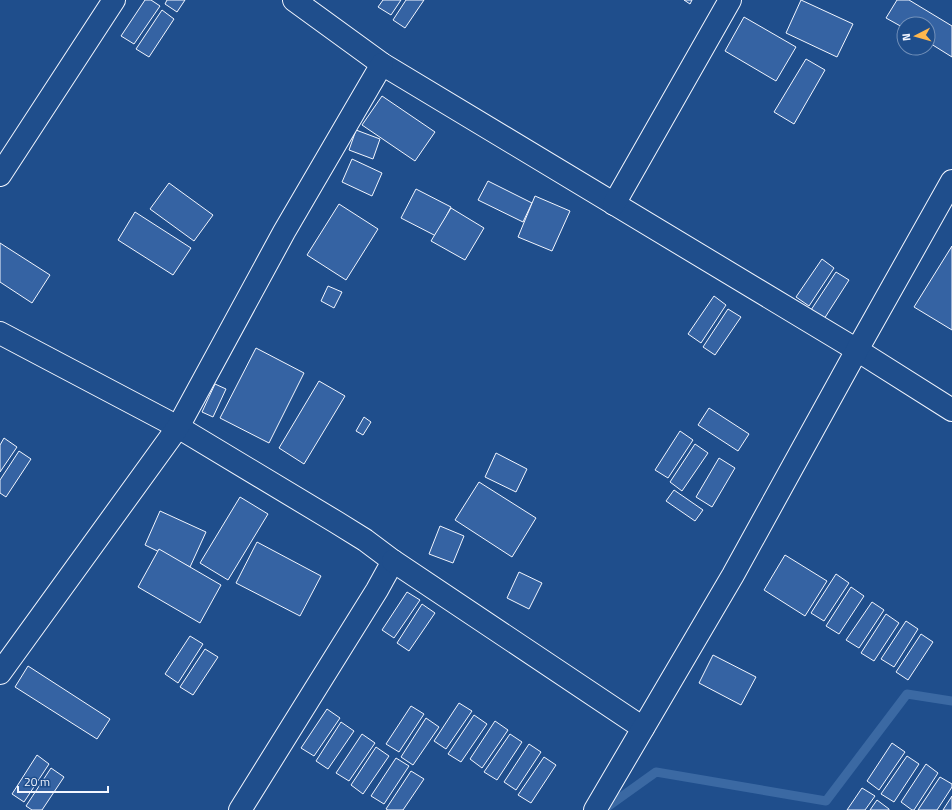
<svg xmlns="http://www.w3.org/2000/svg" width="952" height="810" viewBox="0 0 952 810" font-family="'Titillium Web',sans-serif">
	<rect width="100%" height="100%" fill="#1f4e8c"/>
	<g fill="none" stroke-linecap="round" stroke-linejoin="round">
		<polyline stroke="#3b69a3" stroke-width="9" points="603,810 656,772 826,801 907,694 952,701"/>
	</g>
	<g fill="#3563a3" stroke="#f2f6ff">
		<polygon points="145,0 151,0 160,6 134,44 121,36"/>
		<polygon points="167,0 185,0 177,12 165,4"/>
		<polygon points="383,0 401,0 391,15 378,7"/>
		<polygon points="406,0 424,0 405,28 393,20"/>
		<polygon points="684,0 692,0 690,4"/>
		<polygon points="801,0 853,24 837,57 786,33"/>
		<polygon points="897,0 909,0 952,26 952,57 928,42 928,24 904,24 904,28 886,18"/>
		<polygon points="162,10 174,19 149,57 136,49"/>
		<polygon points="744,17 796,47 776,81 725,51"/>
		<polygon points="806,59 825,70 794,124 774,112"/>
		<polygon points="382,96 435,132 415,161 362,125"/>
		<polygon points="356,130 380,139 373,159 349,150"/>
		<polygon points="352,159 382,173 372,196 342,182"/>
		<polygon points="488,181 532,203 523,222 478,200"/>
		<polygon points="169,183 213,215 194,241 150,209"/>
		<polygon points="416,189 451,207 436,236 401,218"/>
		<polygon points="535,196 570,211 552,251 518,237"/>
		<polygon points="339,204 378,229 346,280 307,255"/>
		<polygon points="451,208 484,228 465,260 431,241"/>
		<polygon points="135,212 191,248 173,275 118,240"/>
		<polygon points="0,243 50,275 32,303 0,282"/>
		<polygon points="952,246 952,330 914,307"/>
		<polygon points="822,259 834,268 809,306 796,297"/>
		<polygon points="836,272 849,280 824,319 811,310"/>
		<polygon points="328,286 342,292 334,308 321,301"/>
		<polygon points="714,296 726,305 701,343 688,334"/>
		<polygon points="728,309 741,317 715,355 703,347"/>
		<polygon points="256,348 304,373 269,443 220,418"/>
		<polygon points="319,381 345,396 304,464 279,448"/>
		<polygon points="215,384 226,389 213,417 202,412"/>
		<polygon points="709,408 749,434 738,451 698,425"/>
		<polygon points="364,417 371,422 363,435 356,431"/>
		<polygon points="680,431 693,440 668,478 655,470"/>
		<polygon points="4,438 17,447 0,472 0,445"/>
		<polygon points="695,444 708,453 682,491 670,482"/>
		<polygon points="19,451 31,459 6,497 0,493 0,480"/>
		<polygon points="496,453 527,469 516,492 485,477"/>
		<polygon points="719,458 735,468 712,507 696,497"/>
		<polygon points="479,482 536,518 512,557 455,520"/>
		<polygon points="674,490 703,510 695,521 666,501"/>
		<polygon points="240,497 268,514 228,580 200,563"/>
		<polygon points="160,511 206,532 190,567 145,545"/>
		<polygon points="440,526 464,536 453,563 429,554"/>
		<polygon points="257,542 321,576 300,616 236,583"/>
		<polygon points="159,549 221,585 200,623 138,587"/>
		<polygon points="785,555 827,581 805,616 764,590"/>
		<polygon points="519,572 542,583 529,609 507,598"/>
		<polygon points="836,574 849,583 824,621 811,613"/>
		<polygon points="851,587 864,596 839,634 826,626"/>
		<polygon points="407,592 420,600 394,638 382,630"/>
		<polygon points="872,602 884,610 859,648 846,640"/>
		<polygon points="422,604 435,613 409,651 397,643"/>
		<polygon points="886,614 899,623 874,661 861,653"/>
		<polygon points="906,621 918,629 894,667 881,659"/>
		<polygon points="921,634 933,642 908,680 896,672"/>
		<polygon points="190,636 203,644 178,683 165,674"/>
		<polygon points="205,649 218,657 193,695 180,687"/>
		<polygon points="713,655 756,677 741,705 699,683"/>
		<polygon points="28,666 110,719 97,739 15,687"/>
		<polygon points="459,703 472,711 446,749 434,741"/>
		<polygon points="411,706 424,714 399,752 386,744"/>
		<polygon points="327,709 340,718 314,756 301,748"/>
		<polygon points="474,715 487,724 461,762 448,754"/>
		<polygon points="426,718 439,727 413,765 401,757"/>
		<polygon points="495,721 508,730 482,768 470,759"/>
		<polygon points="341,722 354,731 328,769 316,761"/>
		<polygon points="362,734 375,743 349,781 336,773"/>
		<polygon points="510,734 522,742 497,780 484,772"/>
		<polygon points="892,743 905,752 879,790 867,781"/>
		<polygon points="529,744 541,752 516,790 504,782"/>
		<polygon points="376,747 389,756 363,794 351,785"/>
		<polygon points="37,755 49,764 24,802 12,794"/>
		<polygon points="907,756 919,764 894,802 881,794"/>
		<polygon points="544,757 556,765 531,803 518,795"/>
		<polygon points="396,758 409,766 384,804 371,796"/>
		<polygon points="926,764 938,773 914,810 912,810 901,802"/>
		<polygon points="51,768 64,777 42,810 32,810 26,806"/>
		<polygon points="411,771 424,779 403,810 388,810 386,809"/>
		<polygon points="940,777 952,784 952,787 937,810 918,810"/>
		<polygon points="862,788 875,796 865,810 847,810"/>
		<polygon points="952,796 952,810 943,810"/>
		<polygon points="877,800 889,809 889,810 870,810"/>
	</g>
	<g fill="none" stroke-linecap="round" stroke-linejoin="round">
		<g stroke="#f2f6ff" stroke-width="24">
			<g id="minor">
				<polyline points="294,0 382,64 857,350 952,410"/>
				<polyline points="0,175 114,0"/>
				<polyline points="614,204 730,0"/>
				<polyline points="0,333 178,427 336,522 365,540 393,561 377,590 240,810"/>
				<polyline points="393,561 643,728"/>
				<polyline points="0,673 178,427 284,232 382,64"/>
				<polyline points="595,810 733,575 857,350 952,181"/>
			</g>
		</g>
		<use href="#minor" stroke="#1f4e8c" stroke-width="22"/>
	</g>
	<g transform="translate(916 36) rotate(264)"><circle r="19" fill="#1f4e8c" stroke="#7391ba"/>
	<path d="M0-3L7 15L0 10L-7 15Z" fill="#ffb74d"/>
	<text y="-6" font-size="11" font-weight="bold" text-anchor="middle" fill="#f2f6ff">N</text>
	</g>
	<path d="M18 786v6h90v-6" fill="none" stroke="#f2f6ff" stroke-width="2"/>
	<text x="24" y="786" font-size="12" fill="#f2f6ff" stroke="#1f4e8c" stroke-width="3" paint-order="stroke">20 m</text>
</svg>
